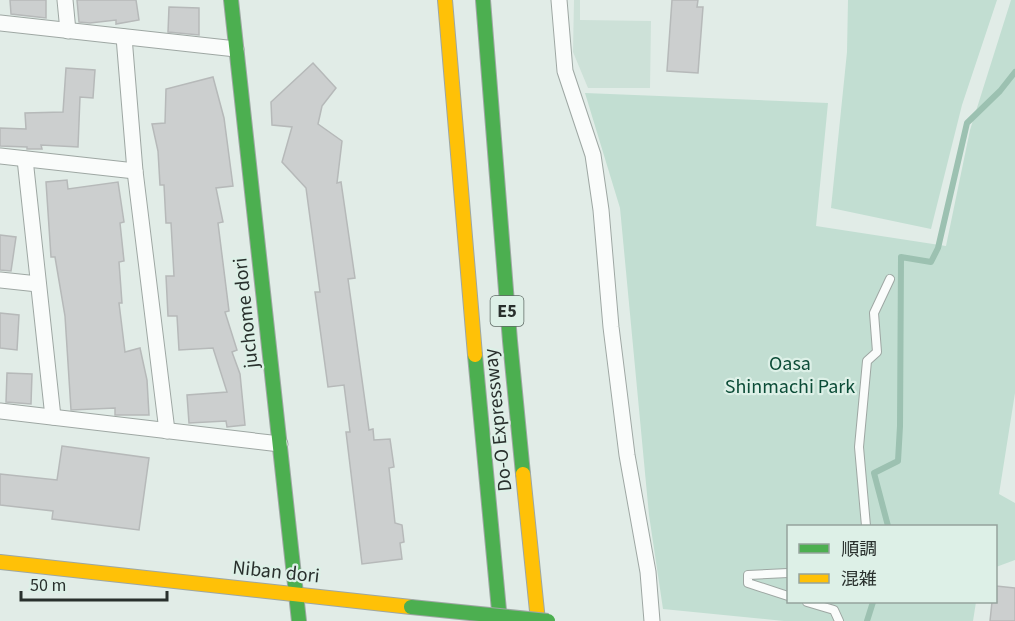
<svg xmlns="http://www.w3.org/2000/svg" width="1015" height="621" viewBox="0 0 1015 621" font-family="'Source Sans 3','Noto Sans JP',sans-serif">
	<rect width="100%" height="100%" fill="#e1ece7"/>
	<polygon fill="#cde1d8" points="574,0 580,0 580,20 651,21 650,88 588,88 573,52"/>
	<g fill="#c2ded2">
		<polygon points="848,0 997,0 962,105 931,229 831,208 847,52"/>
		<polygon points="1011,0 1015,0 1015,393 999,494 1015,503 1015,560 996,567 996,526 788,526 788,602 976,602 973,621 784,621 663,609 649,515 620,208 585,93 828,103 816,226 946,246 970,130"/>
	</g>
	<g fill="none" stroke-linecap="round" stroke-linejoin="round">
		<g stroke="#9cc1b1" stroke-width="6">
			<polyline points="888,526 874,473 898,461 900,426 901,257 931,262 938,248 967,123 1000,91 1015,72"/>
			<polyline points="867,621 873,602"/>
		</g>
	</g>
	<g fill="#cccfcf" stroke="#b6b9b9" stroke-width="1.5">
		<polygon points="10,0 46,0 46,18 11,14"/>
		<polygon points="77,0 136,0 139,20 116,24 116,20 90,23 79,22"/>
		<polygon points="672,0 698,0 697,7 703,7 698,73 667,71"/>
		<polygon points="169,7 199,8 199,35 168,32"/>
		<polygon points="313,63 336,88 322,106 318,124 342,141 337,183 341,182 355,278 348,279 369,430 373,429 374,440 390,439 394,467 389,468 395,523 402,525 404,542 400,543 402,559 362,564 346,432 350,432 344,385 328,387 315,292 320,292 306,188 282,162 292,127 272,125 271,102"/>
		<polygon points="66,68 95,70 93,98 80,97 78,147 41,145 42,149 27,149 27,147 0,146 0,128 26,129 25,113 63,112"/>
		<polygon points="213,77 224,118 233,186 216,188 223,222 218,223 229,311 225,312 237,350 232,352 240,374 245,425 227,427 226,421 189,423 187,395 227,392 213,348 179,350 177,316 168,316 166,276 174,276 171,223 166,223 164,185 160,185 158,151 152,124 165,123 166,89"/>
		<polygon points="67,180 68,189 118,182 124,222 120,223 124,261 119,262 122,303 119,303 125,352 140,348 147,380 149,415 115,415 115,408 71,410 65,316 55,257 51,257 46,182"/>
		<polygon points="0,235 16,237 11,271 0,270"/>
		<polygon points="0,313 19,315 17,350 0,348"/>
		<polygon points="7,373 32,374 31,404 6,402"/>
		<polygon points="62,446 149,458 139,530 52,519 53,511 0,505 0,474 57,480"/>
		<polygon points="996,586 1015,588 1015,621 990,621 992,602 996,602"/>
	</g>
	<g fill="none" stroke-linecap="round" stroke-linejoin="round">
		<g stroke="#9ea7a3" stroke-width="10">
			<g id="lane">
				<polyline points="866,526 859,447 867,361 877,352 874,313 890,279"/>
				<polyline points="788,573 748,575 748,583 788,596"/>
				<polyline points="807,602 834,610 839,621"/>
			</g>
		</g>
		<g stroke="#9ea7a3" stroke-width="17">
			<g id="street">
				<polyline points="65,0 68,31"/>
				<polyline points="559,0 565,71 593,155 601,210 611,327 627,455 648,572 652,621"/>
				<polyline points="0,23 236,49"/>
				<polyline points="124,37 135,171 167,431"/>
				<polyline points="0,156 135,171"/>
				<polyline points="25,159 53,417"/>
				<polyline points="0,280 38,284"/>
				<polyline points="0,411 280,444"/>
			</g>
		</g>
		<g stroke="#9ea7a3" stroke-width="16">
			<g id="fast">
				<polyline points="231,0 299,621"/>
				<polyline points="483,0 510,341 523,474"/>
				<polyline points="475,355 500,621"/>
			</g>
		</g>
		<g stroke="#9ea7a3" stroke-width="16">
			<g id="slow">
				<polyline points="445,0 475,355"/>
				<polyline points="523,474 538,621"/>
				<polyline points="0,562 411,607"/>
			</g>
		</g>
		<use href="#lane" stroke="#fafcfb" stroke-width="8"/>
		<use href="#street" stroke="#fafcfb" stroke-width="15"/>
		<use href="#fast" stroke="#4caf50" stroke-width="14"/>
		<use href="#slow" stroke="#ffc107" stroke-width="14"/>
		<g stroke="#9ea7a3" stroke-width="16" stroke-linecap="butt">
			<polyline id="fast-bridge" points="411,607 548,621"/>
		</g>
		<use href="#fast-bridge" stroke="#4caf50" stroke-width="14"/>
	</g>
	<g text-anchor="middle" dominant-baseline="central" stroke-width="4.5" stroke-linejoin="round" paint-order="stroke">
		<rect fill="#ddf0e7" stroke="#5f6a65" stroke-width="1.5" x="490.5" y="296" width="33" height="30" rx="4.5"/>
		<g font-size="18" font-weight="bold" fill="#29302d">
			<text x="507" y="311">E5</text>
		</g>
		<g font-size="20" fill="#29302d" stroke="#ddf0e7">
			<text transform="translate(246 313) rotate(-96)">juchome dori</text>
			<text transform="translate(498 420) rotate(-96)">Do-O Expressway</text>
			<text transform="translate(276 572) rotate(6)">Niban dori</text>
		</g>
		<g font-size="20" fill="#0c4c37" stroke="#ddf0e7">
			<text x="790" y="364">Oasa<tspan x="790" dy="23">Shinmachi Park</tspan></text>
		</g>
	</g>
	<rect x="787" y="525" width="210" height="78" fill="#ddf0e7" stroke="#95a39d" stroke-width="1.5"/>
	<rect x="799" y="544" width="30" height="9" fill="#4caf50" stroke="#95a39d" stroke-width="1.5"/>
	<text x="841" y="555" font-size="18" fill="#29302d">順調</text>
	<rect x="799" y="574" width="30" height="9" fill="#ffc107" stroke="#95a39d" stroke-width="1.5"/>
	<text x="841" y="585" font-size="18" fill="#29302d">混雑</text>
	<path d="M21 591v9h146v-9" fill="none" stroke="#29302d" stroke-width="3"/>
	<text x="30" y="591" font-size="18" fill="#29302d" stroke="#ddf0e7" stroke-width="4.5" paint-order="stroke">50 m</text>
</svg>
